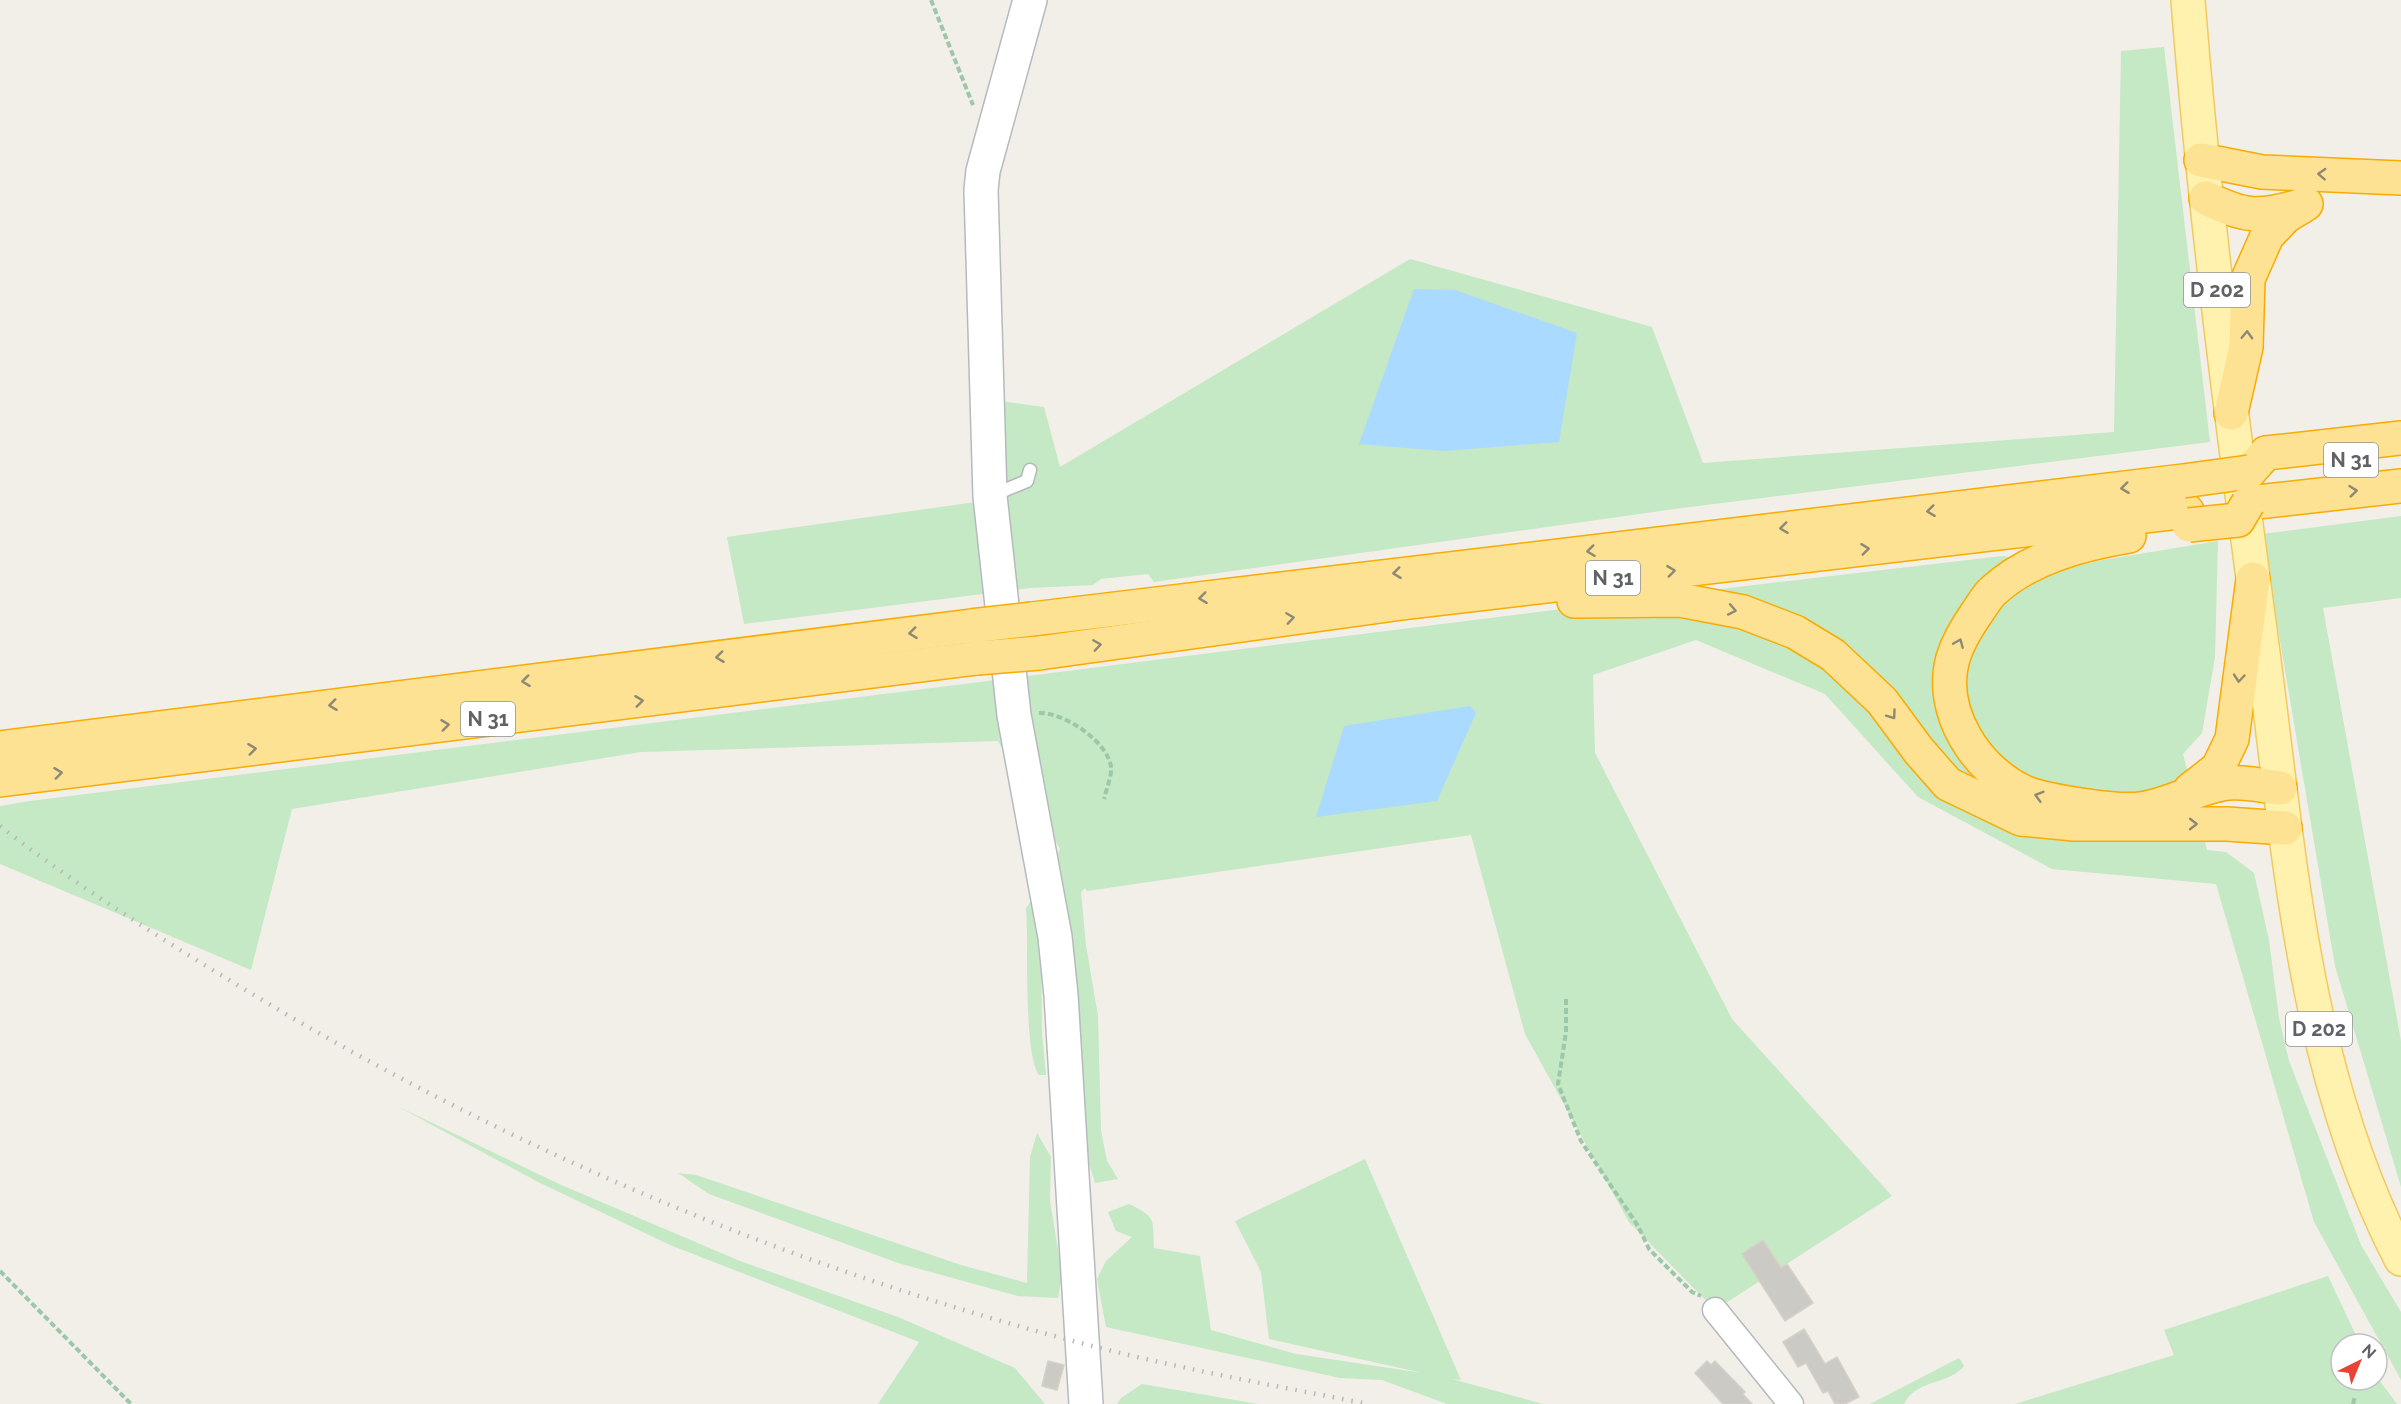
<svg xmlns="http://www.w3.org/2000/svg" width="2401" height="1404" viewBox="0 0 2401 1404" font-family="Raleway,sans-serif">
	<rect width="100%" height="100%" fill="#f1efe8"/>
	<g fill="#c5e8c5">
		<polygon points="2164,47 2210,442 1682,508 1154,582 1148,574 1101,579 1093,585 1030,588 744,624 727,537 997,499 999,401 1044,407 1060,467 1410,259 1652,327 1703,463 2114,432 2121,51"/>
		<polygon points="2401,516 2401,598 2323,608 2401,1041 2401,1187 2335,966 2262,534"/>
		<polygon points="2218,541 2215,657 2202,733 2183,754 2207,850 2226,852 2254,873 2269,940 2279,1018 2289,1061 2361,1245 2401,1312 2401,1380 2314,1222 2216,884 2052,869 1918,797 1825,694 1696,640 1593,675 1595,753 1732,1019 1892,1196 1715,1310 1629,1222 1525,1034 1471,835 1087,891 1085,888 1081,892 1086,945 1098,1016 1101,1131 1107,1161 1118,1179 1095,1183 1082,1140 1053,862 1060,849 998,741 641,752 292,809 251,970 0,864 0,806 30,801 1729,588 2002,556 2079,564"/>
		<path d="M1033 899 1041 907 1042 1033 1046 1075H1039C1023 1053 1029 942 1026 908Z"/>
		<polygon points="397,1106 559,1184 740,1261 898,1317 1015,1368 1045,1404 878,1404 919,1342 670,1245 538,1182"/>
		<polygon points="1037,1133 1051,1157 1050,1201 1062,1274 1058,1298 1018,1296 898,1263 709,1194 678,1173 696,1175 961,1265 1027,1283 1030,1157"/>
		<path d="M1365 1159 1461 1380 1452 1379 1543 1404H1447L1382 1380 1340 1378 1106 1327 1097 1279 1106 1261 1132 1237 1116 1231 1108 1212 1129 1204C1158 1218 1152 1219 1154 1248L1200 1256 1211 1330 1296 1354 1423 1373 1269 1339 1261 1272 1235 1221Z"/>
		<polygon points="2328,1276 2360,1344 2341,1344 2341,1380 2377,1380 2377,1377 2397,1404 2015,1404 2174,1355 2164,1330"/>
		<path d="M1959 1358 1964 1366C1949 1385 1916 1379 1904 1404H1870Z"/>
		<polygon points="1142,1384 1258,1404 1117,1404 1121,1398"/>
	</g>
	<g fill="#aadaff">
		<polygon points="1414,289 1455,290 1577,333 1559,442 1444,451 1359,444"/>
		<polygon points="1470,706 1476,713 1437,801 1316,817 1344,726"/>
	</g>
	<g fill="#cccac5" stroke="#d6d1c6" stroke-width="1.5">
		<polygon points="1763,1240 1781,1268 1787,1264 1813,1303 1785,1321 1742,1254"/>
		<polygon points="1804,1329 1825,1364 1837,1357 1859,1397 1845,1404 1835,1404 1828,1391 1823,1393 1806,1363 1798,1367 1783,1342"/>
		<polygon points="1048,1361 1064,1365 1057,1390 1042,1386"/>
		<polygon points="1707,1361 1711,1365 1715,1361 1745,1392 1743,1394 1752,1404 1723,1404 1695,1373"/>
	</g>
	<g fill="none" stroke-linecap="round" stroke-linejoin="round">
		<g stroke="#b5b8bc" stroke-width="15">
			<polyline id="lane" points="993,495 1027,481 1030,470"/>
		</g>
		<g stroke="#b5b8bc" stroke-width="27">
			<polyline id="street" points="1715,1310 1791,1404"/>
		</g>
		<g stroke="#b6babf" stroke-width="36">
			<polyline id="secondary" points="1030,0 983,171 981,190 990,496 1014,715 1055,937 1061,995 1086,1404"/>
		</g>
		<g stroke="#f2c960" stroke-width="36">
			<path id="primary" d="M2188 0C2205 219 2234 436 2263 653 2290 858 2304 1072 2401 1259"/>
		</g>
		<g stroke="#f9ab00" stroke-width="36">
			<g id="highway">
				<polyline points="2201,160 2262,172 2401,178"/>
				<path d="M2206 198C2244 217 2259 218 2299 206"/>
				<polyline points="2231,413 2246,347 2248,279 2267,236 2286,216 2306,204"/>
				<polyline points="2249,472 2266,453 2401,438"/>
				<polyline points="2248,503 2401,486"/>
				<path d="M2129 536C2081 544 2028 558 1992 592 1986 598 1981 607 1976 614 1967 627 1958 642 1953 658 1938 711 1976 770 2024 792 2044 801 2117 812 2140 809 2168 806 2194 789 2222 784 2240 780 2262 786 2280 788"/>
				<polyline points="1574,601 1680,600 1743,612 1795,632 1833,655 1882,701 1919,751 1948,784 2021,819 2074,824 2227,824 2285,828"/>
				<polyline points="1032,619 2183,481"/>
				<polyline points="1039,653 1402,603 2187,511"/>
				<polyline points="0,748 971,626"/>
				<polyline points="0,780 977,658"/>
				<polyline points="2190,790 2218,768 2232,739 2253,579"/>
			</g>
		</g>
		<g stroke="#9cc7a9" stroke-width="4" stroke-dasharray="6 3" stroke-linecap="butt">
			<polyline points="931,0 973,105"/>
			<path d="M1039 713C1064 712 1108 742 1111 767 1112 776 1106 790 1104 799"/>
			<polyline points="1566,999 1566,1032 1558,1084 1581,1141 1638,1226 1649,1249 1692,1292 1701,1296"/>
			<polyline points="0,1271 131,1404"/>
			<polyline points="2353,1404 2355,1396"/>
		</g>
		<use href="#lane" stroke="#fff" stroke-width="12"/>
		<use href="#street" stroke="#fff" stroke-width="24"/>
		<use href="#secondary" stroke="#fff" stroke-width="33"/>
		<use href="#primary" stroke="#fff2af" stroke-width="33"/>
		<use href="#highway" stroke="#fde293" stroke-width="33"/>
		<path stroke="#b6b7b8" stroke-width="4.5" stroke-dasharray="1.5 8" stroke-linecap="butt" d="M0 826C77 886 161 939 244 989 504 1147 786 1266 1081 1343 1175 1368 1272 1385 1368 1404"/>
		<g stroke="#f9ab00" stroke-width="36" stroke-linecap="butt">
			<g id="highway-bridge">
				<polyline points="2183,481 2249,472"/>
				<polyline points="2189,525 2238,520 2248,503"/>
				<polyline points="971,626 1032,619"/>
				<polyline points="977,658 1039,653"/>
			</g>
		</g>
		<use href="#highway-bridge" stroke="#fde293" stroke-width="33"/>
	</g>
	<defs><path id="oneway-chevron" d="M-2-3.5L2.5 0L-2 3.5" fill="none" stroke-width="1.6" stroke-linecap="round" stroke-linejoin="round" transform="scale(1.5)"/></defs>
	<g stroke="#8e8975">
		<use href="#oneway-chevron" transform="translate(2322 174) rotate(-177)"/>
		<use href="#oneway-chevron" transform="translate(2247 335) rotate(-88)"/>
		<use href="#oneway-chevron" transform="translate(2125 488) rotate(173)"/>
		<use href="#oneway-chevron" transform="translate(2353 491) rotate(-6)"/>
		<use href="#oneway-chevron" transform="translate(1931 511) rotate(173)"/>
		<use href="#oneway-chevron" transform="translate(1784 528) rotate(173)"/>
		<use href="#oneway-chevron" transform="translate(1865 549) rotate(-7)"/>
		<use href="#oneway-chevron" transform="translate(1591 551) rotate(173)"/>
		<use href="#oneway-chevron" transform="translate(1671 571) rotate(-7)"/>
		<use href="#oneway-chevron" transform="translate(1397 573) rotate(173)"/>
		<use href="#oneway-chevron" transform="translate(1203 598) rotate(173)"/>
		<use href="#oneway-chevron" transform="translate(1732 610) rotate(11)"/>
		<use href="#oneway-chevron" transform="translate(1290 618) rotate(-8)"/>
		<use href="#oneway-chevron" transform="translate(913 633) rotate(173)"/>
		<use href="#oneway-chevron" transform="translate(1959 643) rotate(-67)"/>
		<use href="#oneway-chevron" transform="translate(1097 645) rotate(-8)"/>
		<use href="#oneway-chevron" transform="translate(720 657) rotate(173)"/>
		<use href="#oneway-chevron" transform="translate(2239 678) rotate(95)"/>
		<use href="#oneway-chevron" transform="translate(526 681) rotate(173)"/>
		<use href="#oneway-chevron" transform="translate(639 701) rotate(-7)"/>
		<use href="#oneway-chevron" transform="translate(333 705) rotate(173)"/>
		<use href="#oneway-chevron" transform="translate(1892 715) rotate(54)"/>
		<use href="#oneway-chevron" transform="translate(445 725) rotate(-7)"/>
		<use href="#oneway-chevron" transform="translate(252 749) rotate(-7)"/>
		<use href="#oneway-chevron" transform="translate(58 773) rotate(-7)"/>
		<use href="#oneway-chevron" transform="translate(2039 796) rotate(-164)"/>
		<use href="#oneway-chevron" transform="translate(2193 824)"/>
	</g>
	<g text-anchor="middle" dominant-baseline="central" stroke-width="4.5" stroke-linejoin="round" paint-order="stroke">
		<g fill="#fff" stroke="#8f9295" stroke-width="1.5">
			<rect x="2184" y="273" width="66" height="34" rx="4.5"/>
			<rect x="2324" y="443" width="54" height="34" rx="4.5"/>
			<rect x="1586" y="561" width="54" height="34" rx="4.5"/>
			<rect x="461" y="702" width="54" height="34" rx="4.5"/>
			<rect x="2286" y="1012" width="66" height="34" rx="4.5"/>
		</g>
		<g font-size="20" font-weight="bold" fill="#5f6368">
			<text x="2217" y="290">D 202</text>
			<text x="2351" y="460">N 31</text>
			<text x="1613" y="578">N 31</text>
			<text x="488" y="719">N 31</text>
			<text x="2319" y="1029">D 202</text>
		</g>
	</g>
	<g transform="translate(2359 1362) rotate(43)"><circle r="28" fill="#ffffff" stroke="#bfc1c3" stroke-width="1.5"/>
	<path d="M0-4.5L10 22L0 15L-10 22Z" fill="#ea4335"/>
	<text y="-9" font-size="16" font-weight="bold" text-anchor="middle" fill="#5f6368">N</text>
	</g>
</svg>
